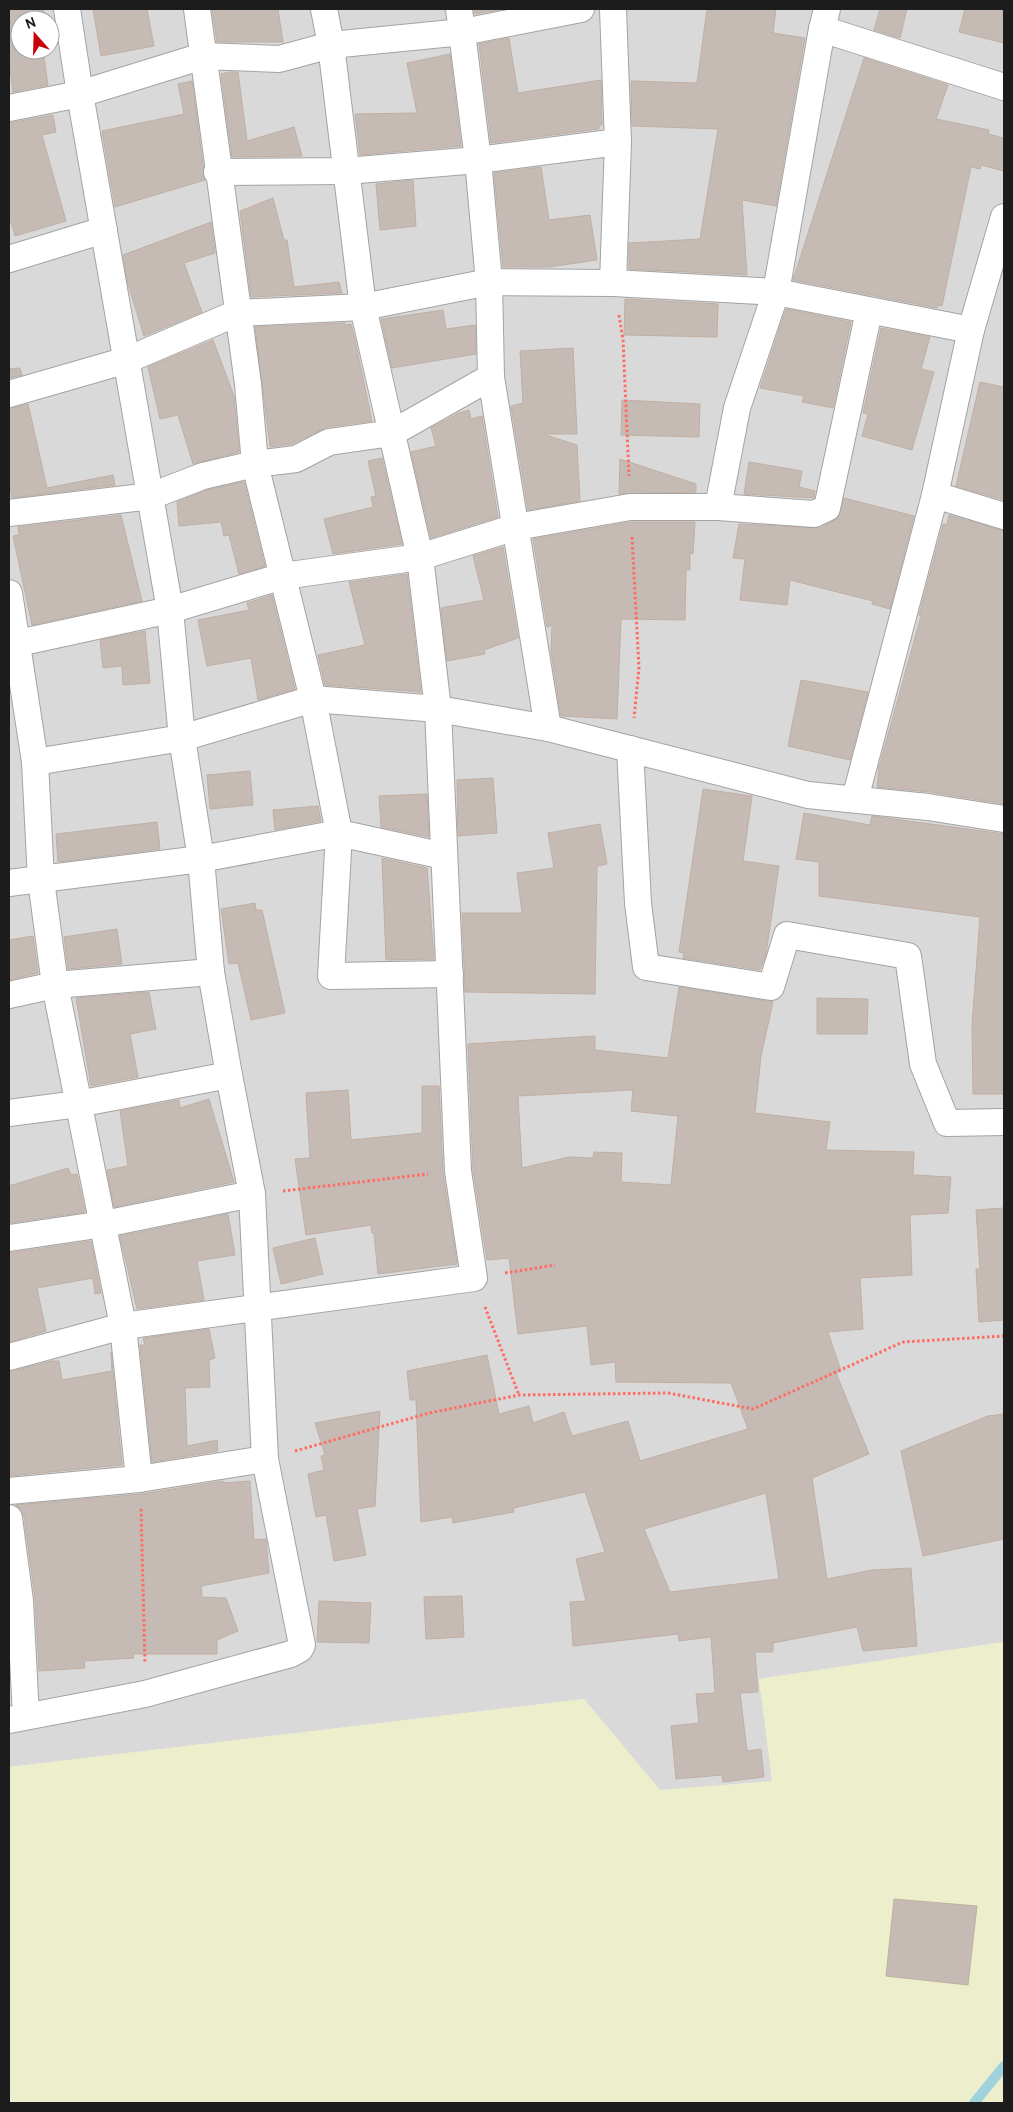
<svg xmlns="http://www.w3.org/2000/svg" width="1013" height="2112" viewBox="0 0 1013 2112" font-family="Overpass,sans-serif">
	<rect width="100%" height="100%" fill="#eee9e1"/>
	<path fill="#dad9d9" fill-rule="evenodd" d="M9 9H1004V1642L759 1679 773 1781 660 1791 584 1699 9 1767ZM20 20H50V50H20Z"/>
	<polygon fill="#edeecb" points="1004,1642 1004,2103 11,2103 9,2058 9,1767 584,1699 660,1790 772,1781 759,1679"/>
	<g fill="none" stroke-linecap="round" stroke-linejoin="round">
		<polyline stroke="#a0d2dd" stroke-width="10" points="974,2103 1004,2066"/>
	</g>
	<g fill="#c6bbb4" stroke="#c0afa3" fill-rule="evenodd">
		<polygon points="9,9 44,9 41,20 20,20 20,50 43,50 48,85 13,92 9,62"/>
		<polygon points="93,9 147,9 154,46 101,56"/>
		<polygon points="212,9 278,9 283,42 217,42"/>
		<polygon points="474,9 504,9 475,14"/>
		<polygon points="707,9 776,9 773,33 805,38 776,206 742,200 747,275 629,269 629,243 700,239 718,129 632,126 631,81 697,83"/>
		<polygon points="880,9 907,9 900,38 874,30"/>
		<polygon points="965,9 1004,9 1004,43 959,32"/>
		<polygon points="509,38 518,93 601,80 602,125 599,125 599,129 491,143 479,44"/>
		<polygon points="450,54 461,146 360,155 355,114 417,113 407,63"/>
		<polygon points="864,58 948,85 936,119 989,130 988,134 1004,138 1004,171 981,165 980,169 971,167 942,306 938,305 937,308 793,280"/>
		<polygon points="229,72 238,72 247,141 294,127 302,156 232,157 221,74"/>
		<polygon points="192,81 205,180 115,207 102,131 184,114 178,84"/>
		<polygon points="53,115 56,132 42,135 66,221 15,236 9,215 9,123"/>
		<polygon points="541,167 549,220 590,215 597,260 549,267 503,267 494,173"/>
		<polygon points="413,180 416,226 380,230 376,184"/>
		<polygon points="273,198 284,240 287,240 294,287 339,282 342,293 251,297 240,211"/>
		<polygon points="211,222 215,253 184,263 202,312 144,336 128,284 123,255"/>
		<polygon points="625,299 718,304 717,337 624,335"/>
		<polygon points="786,309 851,322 833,408 802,402 804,396 760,388"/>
		<polygon points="443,310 446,329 475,325 476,354 392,368 381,319"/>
		<polygon points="345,323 345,325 351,324 354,335 372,421 327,427 292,444 270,447 255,327"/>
		<polygon points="881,328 930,337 921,369 934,372 912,450 862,436 868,414 863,413"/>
		<polygon points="213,340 234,396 239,452 193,464 178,415 160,419 148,367"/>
		<polygon points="573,348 577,434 543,434 577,445 580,501 528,510 511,406 523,403 520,351"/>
		<polygon points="20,368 22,375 9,378 9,369"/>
		<polygon points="980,382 1004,387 1004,500 956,486"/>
		<polygon points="622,400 700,404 699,437 621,435"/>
		<polygon points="28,404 47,488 113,475 115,485 12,498 9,484 9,409"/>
		<polygon points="469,410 471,419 482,416 498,517 431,538 411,452 436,446 431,428 459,413"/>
		<polygon points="382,458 402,544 333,554 324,519 373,507 371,497 376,496 368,461"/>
		<polygon points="620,459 696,484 696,492 619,494"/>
		<polygon points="749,462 802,471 799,487 815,491 814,498 744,494"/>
		<polygon points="244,482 265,566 239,574 229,535 224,536 221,522 179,526 177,502 207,490"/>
		<polygon points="844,498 914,516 890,609 872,604 873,601 790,580 787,605 740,600 745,559 733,558 739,524 820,528 838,518"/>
		<polygon points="121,515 142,601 32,625 13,536 19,535 18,527"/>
		<polygon points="949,515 1004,531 1004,804 930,792 877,787 879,767 921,616 919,615 943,524 947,525"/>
		<polygon points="631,522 695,522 693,554 690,553 690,570 686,570 685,620 621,619 617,719 561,716 551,652 552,625 547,627 533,539"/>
		<polygon points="503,547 518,638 484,650 485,654 447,661 441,608 484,600 473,556"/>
		<polygon points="407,574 421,692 325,685 318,655 365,645 349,582"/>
		<polygon points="272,595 295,689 258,700 251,658 207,666 198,620 249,610 247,603"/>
		<polygon points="145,631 150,683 123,685 122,666 103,668 100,640"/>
		<polygon points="801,680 868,692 850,760 788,746"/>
		<polygon points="250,771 253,805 210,809 207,775"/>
		<polygon points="493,778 497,833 458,836 457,780"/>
		<polygon points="703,789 752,796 743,861 779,866 766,954 760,970 683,958 684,953 679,952"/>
		<polygon points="427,794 429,837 381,827 379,796"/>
		<polygon points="318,806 321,821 275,830 273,810"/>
		<polygon points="804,813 870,825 872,816 1004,834 1004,1094 973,1094 972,1025 980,917 819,896 819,862 796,859"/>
		<polygon points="157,822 160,849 58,862 56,834"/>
		<polygon points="600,824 607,864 597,866 595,994 465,992 462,913 522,913 517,873 554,868 548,833"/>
		<polygon points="382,858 427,868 434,959 386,960"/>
		<polygon points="255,903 256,910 262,910 285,1013 251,1020 238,963 229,964 221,909"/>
		<polygon points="117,929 122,964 68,969 64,937"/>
		<polygon points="33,936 38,973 9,980 9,940"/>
		<path d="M679 987 773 1002 761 1056 755 1113 830 1122 826 1150 914 1152 913 1175 951 1177 948 1213 910 1215 912 1275 860 1278 863 1329 828 1332 841 1371 836 1373 869 1454 812 1478 827 1579 872 1570 911 1568 917 1646 863 1651 857 1627 773 1643V1652H755L758 1692 740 1693 747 1751 761 1749 764 1777 723 1782 722 1775 676 1779 671 1726 699 1723 696 1694 715 1693 711 1637 679 1641 678 1634 573 1646 570 1602 586 1601 576 1559 605 1552 585 1492 513 1508 514 1512 453 1523 452 1517 421 1522 416 1400H410L407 1371 487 1355 499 1414 529 1406 533 1423 564 1412 572 1436 628 1421 640 1461 748 1429 731 1383 616 1382 615 1362 591 1365 587 1326 518 1334 509 1258 487 1260 473 1170 468 1044 595 1036V1050L668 1058ZM633 1090 631 1111 678 1116 671 1185 621 1182 622 1153 594 1152 593 1158 569 1157 522 1168 518 1096ZM766 1493 779 1579 670 1592 644 1529Z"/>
		<polygon points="149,992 156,1029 130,1034 138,1077 91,1086 76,998"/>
		<polygon points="817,998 868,999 867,1034 817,1034"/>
		<polygon points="422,1086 439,1086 443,1173 457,1264 378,1274 374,1233 372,1233 371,1225 306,1235 295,1159 310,1158 306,1093 348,1090 351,1140 422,1133"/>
		<polygon points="209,1099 234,1182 114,1207 107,1170 128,1166 120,1111 179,1100 180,1108"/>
		<polygon points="68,1168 71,1175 77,1174 85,1212 9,1223 9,1186"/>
		<polygon points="1004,1208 1004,1320 979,1322 976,1269 980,1269 976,1210"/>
		<polygon points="228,1214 235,1255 197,1261 204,1300 137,1309 120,1236"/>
		<polygon points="315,1238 323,1274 281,1284 273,1248"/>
		<polygon points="91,1241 101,1293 95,1294 93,1278 37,1288 46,1331 9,1342 9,1253"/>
		<polygon points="209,1329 215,1358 209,1360 210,1387 185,1388 187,1446 217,1440 218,1451 152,1462 140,1345 145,1345 143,1338"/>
		<polygon points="111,1352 122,1465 9,1476 9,1372 52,1361 59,1361 62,1380 112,1371"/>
		<polygon points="380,1411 375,1506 357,1509 366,1555 334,1561 326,1515 316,1517 308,1474 324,1470 321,1456 325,1455 315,1423"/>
		<polygon points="1004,1414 1004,1539 923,1556 901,1451 988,1416"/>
		<polygon points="223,1481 223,1483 250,1481 254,1540 266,1539 269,1573 201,1586 202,1597 226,1598 238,1631 217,1640 217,1654 133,1654 134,1658 84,1661 85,1668 39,1671 35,1599 24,1516 16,1505 141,1494"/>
		<polygon points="462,1596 464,1637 426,1639 424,1597"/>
		<polygon points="319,1601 371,1603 369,1643 317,1642"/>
		<polygon points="894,1899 977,1906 968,1985 886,1976"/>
	</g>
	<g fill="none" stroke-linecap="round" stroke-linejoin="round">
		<g stroke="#a3a3a3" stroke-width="28">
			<g id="minor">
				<polyline points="197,9 248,384 255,464 313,699 339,833 331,976 450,974"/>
				<polyline points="459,9 478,160 489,282 491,377 548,728"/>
				<polyline points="822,29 1004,87"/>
				<polyline points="9,108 80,94 203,56 279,59 331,45 463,32 581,9"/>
				<polyline points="217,172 346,171 478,160 618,142"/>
				<polyline points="9,259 104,230"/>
				<polyline points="613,283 618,142 613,9"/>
				<polyline points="9,394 127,360 237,313 363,307 489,282 613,283 776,292 971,330"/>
				<polyline points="935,495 1004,516"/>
				<polyline points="718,507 737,408 776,292 822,29 827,9"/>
				<polyline points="9,513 151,496 203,476 255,464 296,459 329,442 392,433 491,377"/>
				<polyline points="9,593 35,762 41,880 55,985 123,1326 139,1479"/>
				<polyline points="9,645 170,610 283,576 420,557 516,527 630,507 718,507 814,514 827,508 869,311"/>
				<polyline points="630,749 638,903 646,967 771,987 787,935 908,956 923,1064 947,1123 1004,1122"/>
				<polyline points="35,762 182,738 313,699 438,709 548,728 808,795 928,807 1004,819"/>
				<polyline points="855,799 935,495 971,330 1004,217"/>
				<polyline points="9,883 201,859 339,833 444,856"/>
				<polyline points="9,995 55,985 211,972"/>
				<polyline points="9,1113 78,1104 229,1075"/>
				<polyline points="9,1238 104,1224 252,1194"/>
				<polyline points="9,1357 123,1326 474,1278 458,1171 438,709 420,557 363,307 331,45 324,9"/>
				<polyline points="9,1491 139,1479 265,1459"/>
				<polyline points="9,1518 20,1601 26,1716"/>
				<polyline points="9,1720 145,1694 291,1654 300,1649 302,1645 265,1459 252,1194 229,1075 211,972 201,859 182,738 170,610 80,94 67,9"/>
			</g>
		</g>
		<g stroke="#fe6c62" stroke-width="3" stroke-dasharray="2.5 2.5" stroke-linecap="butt">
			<polyline points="619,315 623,340 629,476"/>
			<polyline points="632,537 639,668 634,718"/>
			<polyline points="283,1191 428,1174"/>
			<polyline points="505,1273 555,1265"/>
			<polyline points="485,1307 519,1395"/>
			<polyline points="295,1451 429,1413 519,1395 668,1393 753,1409 903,1342 1004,1336"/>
			<polyline points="141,1509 145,1663"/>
		</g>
		<use href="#minor" stroke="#fff" stroke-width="26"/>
	</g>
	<rect width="1013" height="2112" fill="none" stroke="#1c1c1c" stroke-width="20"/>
	<g transform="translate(35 35) rotate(340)"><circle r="24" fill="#ffffff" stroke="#a4a4a4"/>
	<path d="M0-4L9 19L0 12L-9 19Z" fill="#c80008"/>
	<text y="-8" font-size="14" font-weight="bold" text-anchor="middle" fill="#1c1c1c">N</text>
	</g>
</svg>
